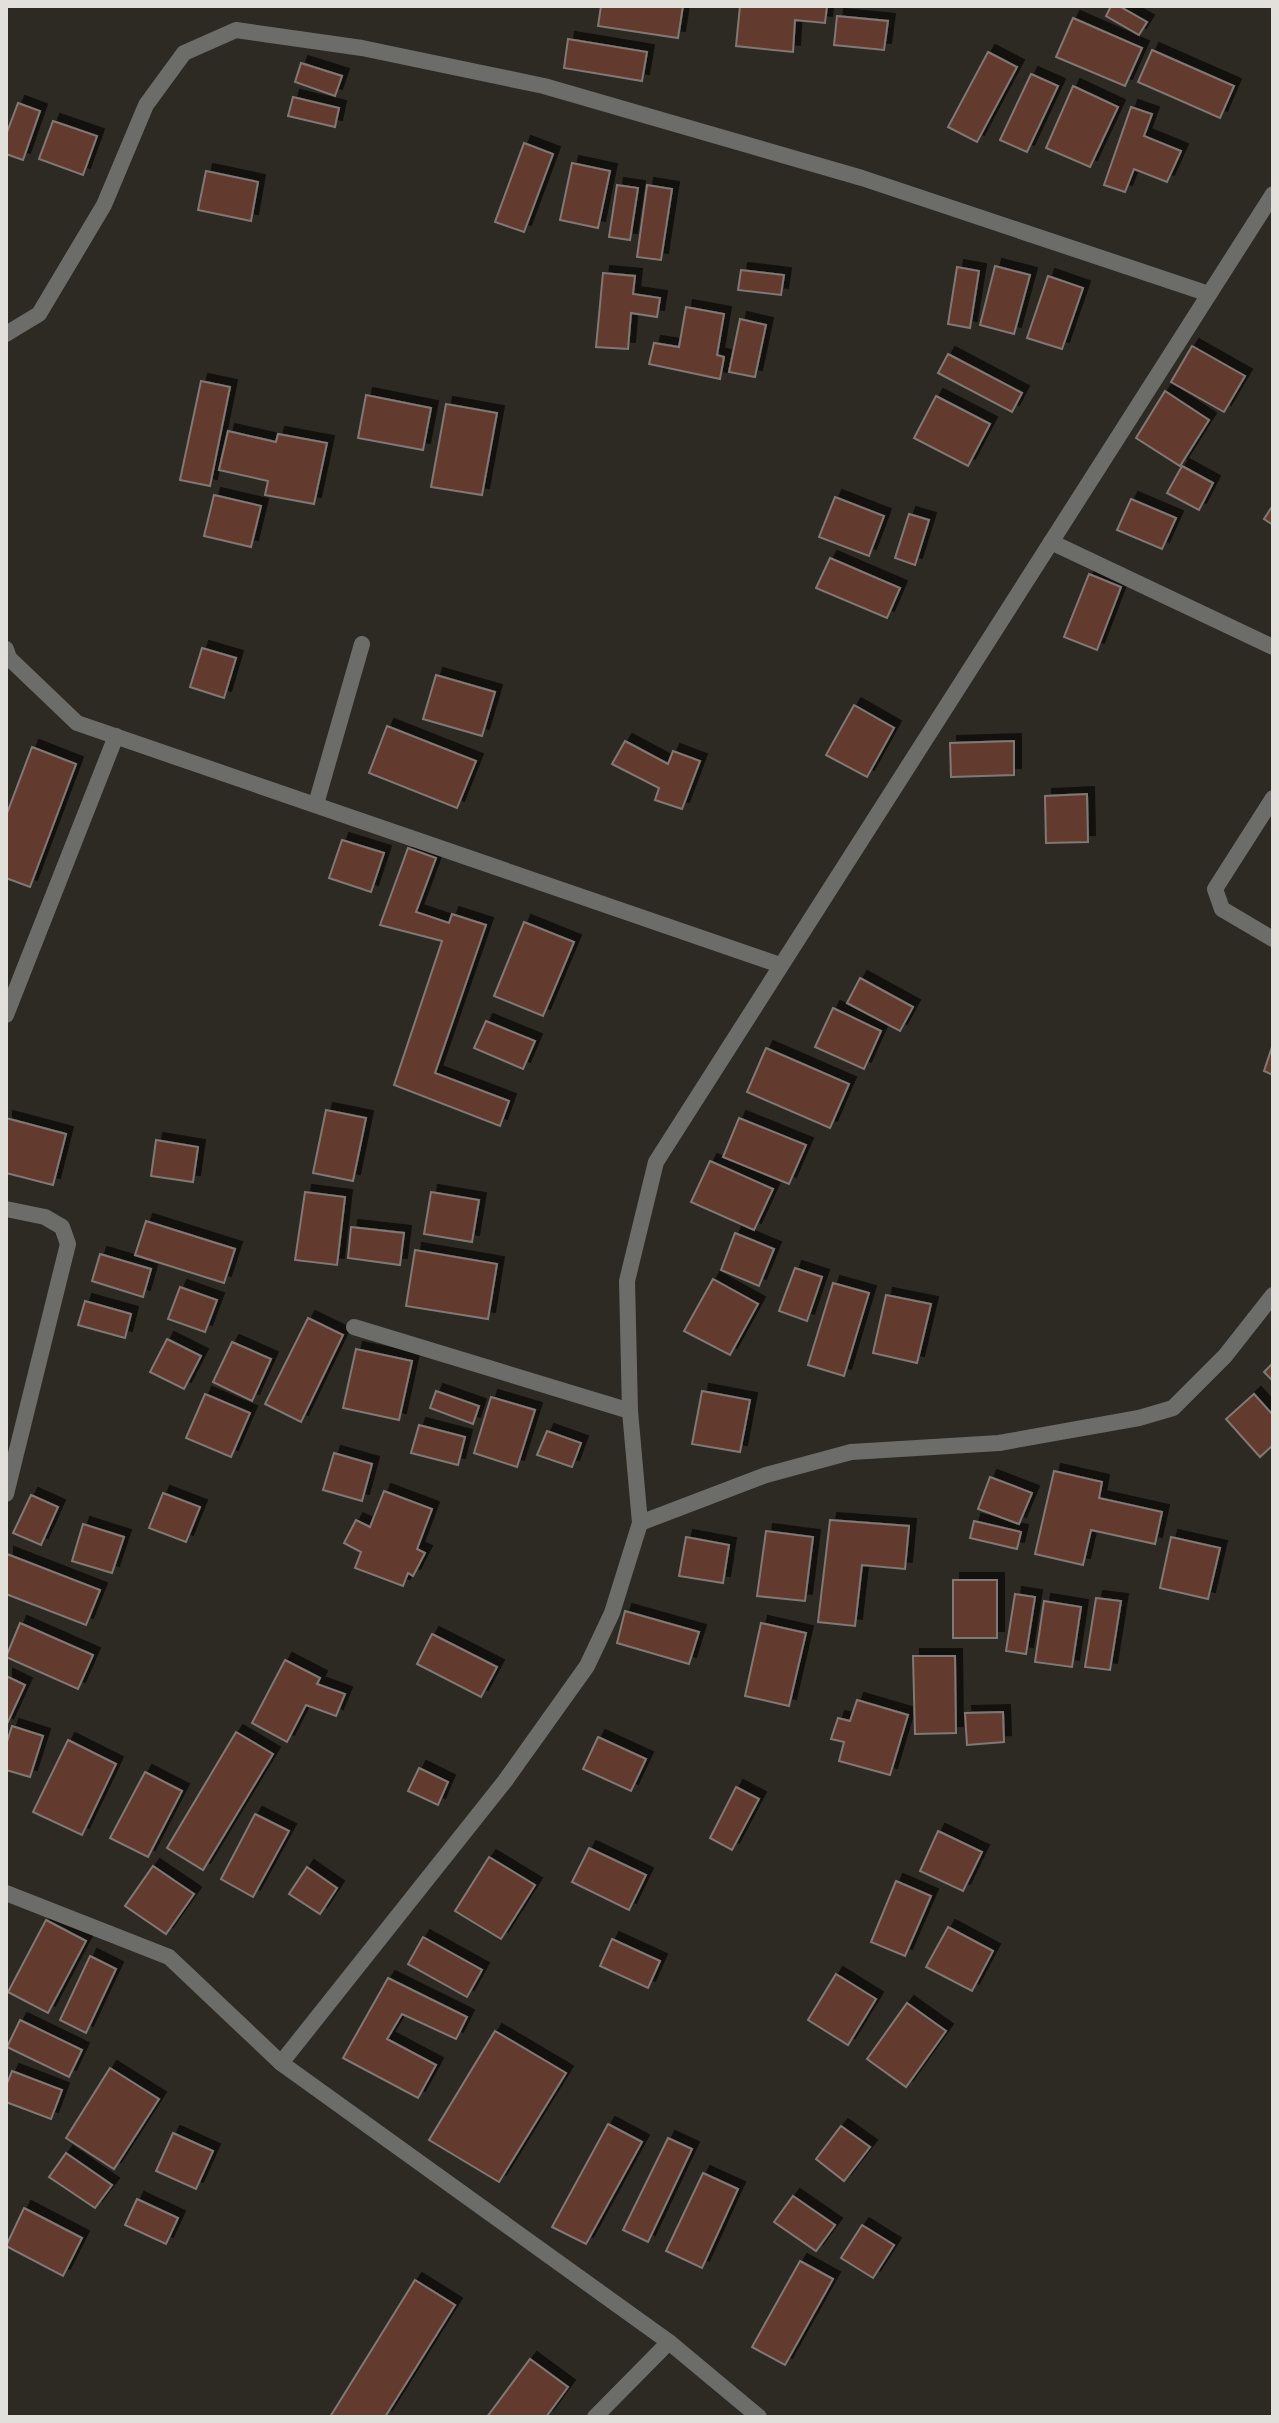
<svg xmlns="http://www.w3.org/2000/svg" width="1279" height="2423" viewBox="0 0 1279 2423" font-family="Overpass,sans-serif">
	<defs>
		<filter id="shadow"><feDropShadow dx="7" dy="-7" stdDeviation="0" flood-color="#0009"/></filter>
	</defs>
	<rect width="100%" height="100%" fill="#2d2a24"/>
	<g fill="#633a2e" stroke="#817875" stroke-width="2" filter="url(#shadow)">
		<polygon points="601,6 683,6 678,38 598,26"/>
		<polygon points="740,6 827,6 825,23 795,20 793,52 736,46"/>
		<polygon points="1111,6 1119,6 1147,22 1139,35 1106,16"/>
		<polygon points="837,16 888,21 884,50 834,45"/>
		<polygon points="1073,18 1142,48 1125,86 1056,57"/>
		<polygon points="568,39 647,52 642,81 564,68"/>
		<polygon points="1152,50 1234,86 1220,118 1138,82"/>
		<polygon points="988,52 1017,67 977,142 948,127"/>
		<polygon points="301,63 342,76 335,96 295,82"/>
		<polygon points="1031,74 1058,86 1027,152 1000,140"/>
		<polygon points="1073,86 1118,107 1090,167 1046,148"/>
		<polygon points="293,97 339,108 335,127 288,116"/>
		<polygon points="18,103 40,111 23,160 6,154 6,135"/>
		<polygon points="1131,107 1152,114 1144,136 1181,151 1167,182 1134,169 1125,192 1104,185"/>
		<polygon points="53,121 97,136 83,175 39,159"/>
		<polygon points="524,143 553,154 524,232 495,222"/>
		<polygon points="572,163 610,171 598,228 560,220"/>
		<polygon points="206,171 258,182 251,221 198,210"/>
		<polygon points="617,185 638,188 630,240 609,237"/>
		<polygon points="647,185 672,189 661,260 637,257"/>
		<polygon points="995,266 1030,275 1014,334 980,325"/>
		<polygon points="957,267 979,271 970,328 948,324"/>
		<polygon points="741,270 784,275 781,295 738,290"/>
		<polygon points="603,273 635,276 633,294 660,298 657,317 631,313 628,349 596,347"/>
		<polygon points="1048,276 1083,288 1062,349 1027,338"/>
		<polygon points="686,307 724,314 717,355 724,357 720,379 649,364 654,343 679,347"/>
		<polygon points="740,319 766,325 755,377 729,372"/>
		<polygon points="1192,346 1245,376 1224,412 1171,382"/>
		<polygon points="948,354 1022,393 1012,412 938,373"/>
		<polygon points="201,381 230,387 210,486 180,480"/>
		<polygon points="1165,391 1209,420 1180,466 1136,438"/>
		<polygon points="366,395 431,408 423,450 358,438"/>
		<polygon points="936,396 990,424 968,466 914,438"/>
		<polygon points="446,404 497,413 482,495 431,487"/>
		<polygon points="228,431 276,442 278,434 327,443 314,504 265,495 268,481 219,470"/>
		<polygon points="1182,466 1213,483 1199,510 1167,493"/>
		<polygon points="214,495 261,506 251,547 204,536"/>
		<polygon points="835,497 884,516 869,556 819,537"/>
		<polygon points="1131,499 1176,518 1162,549 1117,530"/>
		<polygon points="1273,505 1273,525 1264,519"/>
		<polygon points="909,514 929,520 915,565 895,558"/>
		<polygon points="830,558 900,588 887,618 816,588"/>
		<polygon points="1089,574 1121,587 1097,650 1064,637"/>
		<polygon points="202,648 236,658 224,698 190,687"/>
		<polygon points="436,675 495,692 482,736 423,719"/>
		<polygon points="854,705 894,728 867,777 826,755"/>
		<polygon points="387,726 476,761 457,808 369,773"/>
		<polygon points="625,741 668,764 673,751 700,761 682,809 655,800 659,788 612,764"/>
		<polygon points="1014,741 1014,775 951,777 950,743"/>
		<polygon points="32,747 76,764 30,887 6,878 6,816"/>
		<polygon points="1087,794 1088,842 1046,843 1045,796"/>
		<polygon points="342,840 384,853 371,892 329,878"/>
		<polygon points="408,848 436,858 416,912 449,923 452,914 486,925 435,1073 509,1101 500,1126 394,1085 442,941 380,925"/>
		<polygon points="524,922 574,942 543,1016 494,996"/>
		<polygon points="860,978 913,1007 900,1031 847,1003"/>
		<polygon points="833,1008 881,1031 864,1069 815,1047"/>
		<polygon points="486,1021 535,1041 523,1069 474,1048"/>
		<polygon points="1273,1044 1273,1075 1264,1071"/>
		<polygon points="766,1048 849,1084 830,1128 747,1092"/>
		<polygon points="326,1110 366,1118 353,1181 313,1173"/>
		<polygon points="6,1118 66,1134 53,1185 6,1173"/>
		<polygon points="739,1118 806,1145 789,1184 723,1157"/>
		<polygon points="156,1140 198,1147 193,1182 151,1176"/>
		<polygon points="710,1161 773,1189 754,1230 691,1202"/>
		<polygon points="305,1192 345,1197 337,1265 295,1260"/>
		<polygon points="431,1192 479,1200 472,1242 424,1234"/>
		<polygon points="146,1221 235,1249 224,1283 135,1255"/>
		<polygon points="351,1227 404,1233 400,1265 348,1258"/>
		<polygon points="735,1233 774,1249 759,1286 721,1270"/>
		<polygon points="415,1250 497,1264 488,1319 406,1306"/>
		<polygon points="100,1254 151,1269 143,1297 92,1281"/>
		<polygon points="795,1268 822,1277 807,1321 779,1311"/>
		<polygon points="713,1279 758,1304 730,1355 684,1331"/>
		<polygon points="833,1283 869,1293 844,1376 808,1365"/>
		<polygon points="180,1287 217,1300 205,1332 168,1319"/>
		<polygon points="886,1295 931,1304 917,1363 873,1353"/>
		<polygon points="85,1301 131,1314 125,1338 78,1325"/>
		<polygon points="308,1318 343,1335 301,1422 265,1404"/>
		<polygon points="167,1339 201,1356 184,1389 150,1372"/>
		<polygon points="232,1342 271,1359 252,1401 213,1382"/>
		<polygon points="356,1349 412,1361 399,1420 343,1408"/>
		<polygon points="1273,1363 1273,1381 1264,1372"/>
		<polygon points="436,1391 479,1406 473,1424 430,1408"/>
		<polygon points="702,1391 750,1400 740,1452 692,1444"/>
		<polygon points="205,1394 250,1413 231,1457 186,1438"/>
		<polygon points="1254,1394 1273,1415 1273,1445 1260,1457 1226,1419"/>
		<polygon points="491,1397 535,1410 517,1467 474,1453"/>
		<polygon points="419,1425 465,1437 458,1465 411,1453"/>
		<polygon points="547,1431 581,1443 572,1467 537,1455"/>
		<polygon points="334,1453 372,1464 362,1501 323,1490"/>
		<polygon points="1054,1471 1102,1482 1099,1498 1162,1512 1155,1544 1091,1530 1083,1565 1035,1554"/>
		<polygon points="990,1477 1032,1493 1019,1524 978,1509"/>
		<polygon points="384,1491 432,1509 417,1549 425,1553 413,1576 408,1573 403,1586 355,1568 361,1552 344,1543 356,1520 370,1527"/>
		<polygon points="163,1493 200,1507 186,1542 149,1528"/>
		<polygon points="31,1495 58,1507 41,1545 13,1533"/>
		<polygon points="830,1520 909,1526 905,1569 862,1565 855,1626 818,1622"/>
		<polygon points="974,1521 1021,1532 1017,1549 970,1538"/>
		<polygon points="83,1524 124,1537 112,1573 72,1561"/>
		<polygon points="766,1531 813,1537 805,1601 757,1596"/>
		<polygon points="686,1537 729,1545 723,1583 679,1576"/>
		<polygon points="1171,1537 1220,1548 1208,1599 1160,1588"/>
		<polygon points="7,1554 100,1590 86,1625 6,1594"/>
		<rect x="953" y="1580" width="44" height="58"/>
		<polygon points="1015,1594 1035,1597 1026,1654 1006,1651"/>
		<polygon points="1096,1598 1121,1601 1110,1670 1085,1667"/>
		<polygon points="1044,1601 1081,1607 1072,1667 1035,1662"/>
		<polygon points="625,1611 699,1632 689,1664 617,1643"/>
		<polygon points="20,1623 93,1655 78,1689 6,1657"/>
		<polygon points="761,1623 806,1633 789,1706 745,1696"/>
		<polygon points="432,1634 497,1667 481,1697 417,1664"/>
		<polygon points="913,1656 955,1656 956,1733 915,1734"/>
		<polygon points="285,1660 320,1678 317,1684 345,1694 336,1716 306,1705 287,1742 252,1723"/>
		<polygon points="6,1676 25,1685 6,1726"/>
		<polygon points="857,1700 908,1715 890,1775 839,1761 844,1742 831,1739 838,1718 850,1721"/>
		<polygon points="1003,1712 1004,1742 967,1745 965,1713"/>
		<polygon points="12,1726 43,1736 30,1777 6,1770 6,1745"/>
		<polygon points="236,1732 273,1754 203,1870 167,1848"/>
		<polygon points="598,1737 646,1759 631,1791 583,1769"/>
		<polygon points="68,1740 116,1764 82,1835 33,1812"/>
		<polygon points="419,1768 448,1782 438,1805 408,1791"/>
		<polygon points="145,1772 182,1791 148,1857 110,1838"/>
		<polygon points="736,1787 759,1799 732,1850 710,1838"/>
		<polygon points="255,1814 289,1831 253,1897 221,1879"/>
		<polygon points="938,1831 982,1852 963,1891 920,1871"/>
		<polygon points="589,1848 646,1875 629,1910 572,1882"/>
		<polygon points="489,1857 535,1885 501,1939 455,1911"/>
		<polygon points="153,1866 194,1894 166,1934 125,1906"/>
		<polygon points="307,1867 337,1888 320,1914 289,1894"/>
		<polygon points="896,1881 931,1896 905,1956 871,1942"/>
		<polygon points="46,1920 86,1941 48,2013 8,1992"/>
		<polygon points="948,1927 993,1951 972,1991 926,1967"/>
		<polygon points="423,1937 482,1970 467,1997 408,1964"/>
		<polygon points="612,1939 660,1961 648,1988 600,1966"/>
		<polygon points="90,1956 116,1969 86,2033 60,2020"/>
		<polygon points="836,1974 876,1999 848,2045 808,2020"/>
		<polygon points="388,1978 467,2017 456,2039 402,2014 387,2039 436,2065 418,2098 343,2058"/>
		<polygon points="907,2003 946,2031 906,2087 867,2059"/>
		<polygon points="20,2020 82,2050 69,2077 7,2047"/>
		<polygon points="495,2031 566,2073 499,2182 429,2140"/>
		<polygon points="110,2068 159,2099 114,2169 66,2138"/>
		<polygon points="12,2071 62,2090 51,2119 6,2102 6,2086"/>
		<polygon points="608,2124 642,2142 586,2244 552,2227"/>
		<polygon points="841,2126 870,2147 844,2181 816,2159"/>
		<polygon points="173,2133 213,2151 196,2189 156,2171"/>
		<polygon points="668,2138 692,2149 648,2242 623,2230"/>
		<polygon points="66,2153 112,2185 95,2208 49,2177"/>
		<polygon points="703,2173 738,2189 702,2268 666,2251"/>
		<polygon points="793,2196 835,2225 816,2251 774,2222"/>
		<polygon points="137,2199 178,2218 166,2244 125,2225"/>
		<polygon points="24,2208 82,2238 63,2276 6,2246"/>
		<polygon points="862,2225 894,2245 873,2278 841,2258"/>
		<polygon points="800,2261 833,2279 785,2365 752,2347"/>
		<polygon points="415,2280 455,2305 385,2417 330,2417"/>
		<polygon points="530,2359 568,2387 546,2417 487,2417"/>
	</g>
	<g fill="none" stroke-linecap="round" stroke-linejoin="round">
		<polyline stroke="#6c6d69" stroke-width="16" points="316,804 362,644"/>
		<g stroke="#6c6d69" stroke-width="16">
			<polyline points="6,334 39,314 104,205 146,105 184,53 236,30 362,48 544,86 862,178 1209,294"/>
			<polyline points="1051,542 1273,647"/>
			<polyline points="6,649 9,658 77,723 780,965"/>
			<polyline points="1273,798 1215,889 1222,909 1273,939"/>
			<polyline points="6,1015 116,736"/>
			<polyline points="6,1209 45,1217 62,1227 68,1244 6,1494"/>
			<polyline points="354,1327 630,1411"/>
			<polyline points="640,1523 766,1475 851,1452 999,1443 1139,1418 1173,1408 1225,1356 1273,1295"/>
			<polyline points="6,1893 169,1957 281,2063 669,2342 759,2417"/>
			<polyline points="281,2063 505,1781 587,1666 612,1613 640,1523 630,1411 627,1281 656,1162 1273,194"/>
			<polyline points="595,2417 669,2342"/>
		</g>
	</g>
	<rect width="1279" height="2423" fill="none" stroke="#e1e0db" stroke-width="16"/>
</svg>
